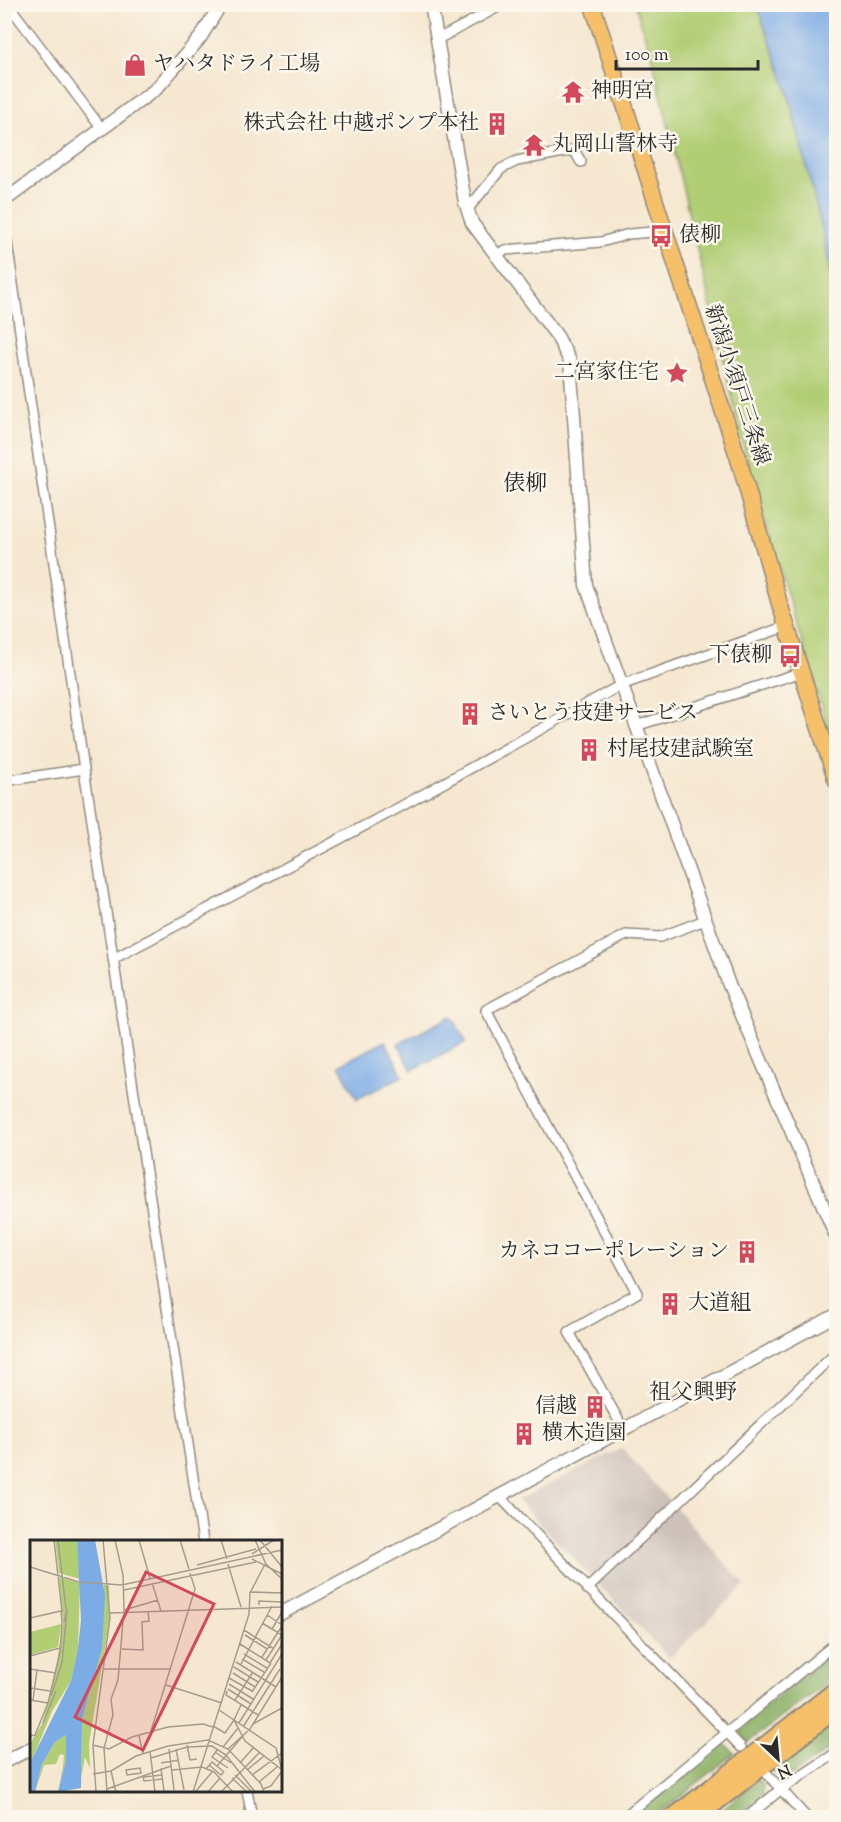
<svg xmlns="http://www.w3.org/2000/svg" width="841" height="1822" viewBox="0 0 841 1822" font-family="'Sorts Mill Goudy','Noto Serif JP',serif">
	<rect width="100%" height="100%" fill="#fbf7ec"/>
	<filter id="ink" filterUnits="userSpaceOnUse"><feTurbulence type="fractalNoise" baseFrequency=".0167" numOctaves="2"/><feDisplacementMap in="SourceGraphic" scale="12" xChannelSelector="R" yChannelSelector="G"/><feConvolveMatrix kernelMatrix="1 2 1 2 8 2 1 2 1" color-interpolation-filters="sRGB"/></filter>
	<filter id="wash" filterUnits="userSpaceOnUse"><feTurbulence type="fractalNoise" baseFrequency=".008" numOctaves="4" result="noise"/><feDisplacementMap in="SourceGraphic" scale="24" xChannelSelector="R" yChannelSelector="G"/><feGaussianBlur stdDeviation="1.35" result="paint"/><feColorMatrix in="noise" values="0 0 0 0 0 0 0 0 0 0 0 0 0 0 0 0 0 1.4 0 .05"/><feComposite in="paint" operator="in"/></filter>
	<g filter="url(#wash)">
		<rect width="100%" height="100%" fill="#f6e7d0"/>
		<polygon fill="#cec1b9" points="622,1448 745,1585 669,1658 517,1500"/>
		<polygon fill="#b1ce75" stroke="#6e7c50" stroke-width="1.5" points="635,5 757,5 787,88 823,232 836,301 836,754 748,465 653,61"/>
		<g fill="#8cb166" stroke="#5c6e48" stroke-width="1.5">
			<polygon points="836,1650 836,1676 829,1681 825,1678 823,1680 826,1684 747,1743 740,1733 742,1725"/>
			<polygon points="836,1720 836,1745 791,1776 781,1777 770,1770"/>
			<polygon points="723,1743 735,1753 655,1817 630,1818"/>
			<polygon points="758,1780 763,1785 763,1795 738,1817 711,1818"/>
		</g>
		<g fill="#7bace6" stroke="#536c88" stroke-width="1.5">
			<polygon points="757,5 836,5 836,301 823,232 787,88"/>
			<polygon points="452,1016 466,1042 412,1070 398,1044"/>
			<polygon points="385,1041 403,1076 357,1099 339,1065"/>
		</g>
	</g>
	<g filter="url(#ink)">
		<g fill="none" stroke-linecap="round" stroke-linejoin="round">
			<g stroke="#90897e" stroke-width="12">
				<g id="minor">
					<polyline points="8,4 102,129"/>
					<polyline points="436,40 504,4"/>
					<polyline points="467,210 501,169 517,161 574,150 581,162"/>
					<polyline points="4,222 84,769 203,1542"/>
					<polyline points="495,256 505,250 601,242 629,234 664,231"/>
					<polyline points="636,726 802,672"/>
					<polyline points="4,781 84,769"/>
					<polyline points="113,959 400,807 621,685 787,626"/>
					<polyline points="624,1430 569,1332 637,1293 486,1010 626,935 660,937 705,920"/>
					<polyline points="501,1498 741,1747"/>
					<polyline points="587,1589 836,1353"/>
					<polyline points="768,1775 807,1818"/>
					<polyline points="247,1790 252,1818"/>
					<polyline points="623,1818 836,1643"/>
					<polyline points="746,1818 780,1790 836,1753"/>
				</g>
			</g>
			<g stroke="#90897e" stroke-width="15">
				<g id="tertiary">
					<polyline points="431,4 465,202 472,223 557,336 570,361 586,585 729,985 836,1236"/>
					<polyline points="4,201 156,89 200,38 221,4"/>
					<polyline points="280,1614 836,1315"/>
					<polyline points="4,1762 32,1748"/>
				</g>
			</g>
			<g stroke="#90897e" stroke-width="18">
				<polyline id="primary" points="592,4 740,464 779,602 836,780"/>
			</g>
			<g stroke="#90897e" stroke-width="20">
				<g id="motorway">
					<polyline points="672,1818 836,1690"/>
					<polyline points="696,1818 836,1709"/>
				</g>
			</g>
			<use href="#minor" stroke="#fff" stroke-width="9"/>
			<use href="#tertiary" stroke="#fff" stroke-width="12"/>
			<use href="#primary" stroke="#f6c06b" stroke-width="15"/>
			<use href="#motorway" stroke="#f6c06b" stroke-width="16"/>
		</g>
	</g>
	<defs>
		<g id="shop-bare" transform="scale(1.8)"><path d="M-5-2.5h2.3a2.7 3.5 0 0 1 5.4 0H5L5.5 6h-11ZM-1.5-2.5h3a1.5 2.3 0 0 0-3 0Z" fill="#d1495b" stroke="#fbf7ec" stroke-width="2.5" paint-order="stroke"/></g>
		<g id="temple-bare" transform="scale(1.8)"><path d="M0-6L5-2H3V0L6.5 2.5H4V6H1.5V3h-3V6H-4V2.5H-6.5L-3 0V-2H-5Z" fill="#d1495b" stroke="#fbf7ec" stroke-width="2.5" paint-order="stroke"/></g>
		<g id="building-bare" transform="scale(1.8)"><path d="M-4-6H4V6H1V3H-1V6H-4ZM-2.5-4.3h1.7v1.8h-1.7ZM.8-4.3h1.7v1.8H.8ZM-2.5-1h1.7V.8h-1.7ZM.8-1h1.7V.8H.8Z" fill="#d1495b" stroke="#fbf7ec" stroke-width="2.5" paint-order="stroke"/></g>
		<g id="bus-bare" transform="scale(1.8)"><path d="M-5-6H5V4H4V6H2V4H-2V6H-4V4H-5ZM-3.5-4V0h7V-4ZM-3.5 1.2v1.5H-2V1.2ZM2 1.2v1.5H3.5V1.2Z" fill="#d1495b" stroke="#fbf7ec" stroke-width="2.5" paint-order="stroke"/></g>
		<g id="sight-bare" transform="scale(1.8)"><path d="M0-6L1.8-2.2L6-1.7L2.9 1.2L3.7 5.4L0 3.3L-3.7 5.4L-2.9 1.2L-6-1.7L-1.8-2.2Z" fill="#d1495b" stroke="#fbf7ec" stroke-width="2.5" paint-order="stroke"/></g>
	</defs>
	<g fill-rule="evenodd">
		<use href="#shop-bare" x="135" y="65"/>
		<use href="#temple-bare" x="573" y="92"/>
		<use href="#building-bare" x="497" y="124"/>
		<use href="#temple-bare" x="534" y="145"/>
		<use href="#bus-bare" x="661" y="236"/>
		<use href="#sight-bare" x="677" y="373"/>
		<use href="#bus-bare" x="790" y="656"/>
		<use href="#building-bare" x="470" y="714"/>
		<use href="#building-bare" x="589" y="750"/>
		<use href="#building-bare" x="747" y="1252"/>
		<use href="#building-bare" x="670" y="1304"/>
		<use href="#building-bare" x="595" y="1407"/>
		<use href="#building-bare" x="524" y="1434"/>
	</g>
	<g text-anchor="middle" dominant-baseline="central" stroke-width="5" stroke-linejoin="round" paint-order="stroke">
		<g font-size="21" fill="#2b2b2b" stroke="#fbf7ec" text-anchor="start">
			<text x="153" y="65">ヤハタドライ工場</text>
			<text x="591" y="92">神明宮</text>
			<text x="479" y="124" text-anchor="end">株式会社 中越ポンプ本社</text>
			<text x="552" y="145">丸岡山誓林寺</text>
			<text x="679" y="236">俵柳</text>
			<text x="659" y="373" text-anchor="end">二宮家住宅</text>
			<text x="772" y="656" text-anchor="end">下俵柳</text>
			<text x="488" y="714">さいとう技建サービス</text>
			<text x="607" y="750">村尾技建試験室</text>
			<text x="729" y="1252" text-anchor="end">カネココーポレーション</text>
			<text x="688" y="1304">大道組</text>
			<text x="577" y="1407" text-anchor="end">信越</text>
			<text x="542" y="1434">横木造園</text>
		</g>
		<g font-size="21" fill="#2b2b2b" stroke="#fbf7ec">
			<text transform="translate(736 385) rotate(72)">新潟小須戸三条線</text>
		</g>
		<g font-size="22" fill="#2b2b2b" stroke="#fbf7ec">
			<text x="525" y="485">俵柳</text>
			<text x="693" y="1394">祖父興野</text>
		</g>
	</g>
	<g transform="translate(30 1540)">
		<rect width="252" height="252" fill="#f6e7d0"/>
		<path d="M25 0H47L50 39 29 33ZM29 37 50 43 48 108 41 141 22 171 0 225 1 202 12 184 25 135 33 83ZM74 45 79 46 80 78 59 203 60 228 55 217 51 238 52 179 72 109ZM31 84 28 107 0 115V92ZM36 195V220L28 252 33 226 34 215 30 214 26 224 14 225 5 252 12 224 25 202Z" fill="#b1ce75"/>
		<path d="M47 0H65L75 55 72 109 52 179 51 248 28 252 36 220V195L25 202 12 224 5 252H0L1 221 41 141 48 108 51 80Z" fill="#7bace6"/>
		<path fill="none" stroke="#a59c8e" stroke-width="1.5" d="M24 0 32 72M28 0 36 69M109 0 120 38M150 0 159 29M191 0 197 19M225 0 236 24 252 39M230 0 252 27M222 14 244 0M222 19 252 34M198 24 211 67M167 25 226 9M0 27 49 42 92 45 252 10M122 43 131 71M94 50 226 22M220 52 252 53M229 65V61L252 62M94 70 128 60M80 73 252 67M237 75 252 85M0 78 31 71 32 82 30 112 18 163 5 195 0 196M232 83 252 95 236 120M242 89 252 72M214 90 244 109M215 95 237 109M210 104 240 123 252 104M92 109 113 110 112 82 119 81 118 71M214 114 237 128M0 116 30 108M232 117 252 86M212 119 234 132M206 122 246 147M211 124 242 66M204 127 228 142M0 129 26 133M74 129H141M203 133 225 147M199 138 222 151M199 144 223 159M136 145 192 163M0 148 20 151M198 149 221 164M197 151 196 155 228 175M222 152 241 123M21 156 32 123 37 69 34 82M0 160 18 163M3 160 7 130M205 160 223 132M211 165 204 180 215 201 251 229M189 170 246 208 252 230M13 183 26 151M209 183 252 114M223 184 252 168M183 186 195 193 204 180M213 187 250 129M120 194 165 49 160 33M109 196 113 214M63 205 79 209 102 197 138 187 173 184 183 187M157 205 160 220 167 219M193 207 208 188M139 209 144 250M146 209 154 250M198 209 220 189 252 137M187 210 182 217 198 228M120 211 125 252M185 212 201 223M121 218 157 207 182 206 196 215 225 252M131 223 149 220M210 223 224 207M179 225 191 235 194 232M187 226 212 197M110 228 111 233 97 235 96 230ZM131 228 134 251M176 229 182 222 194 232M142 230 172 227 184 232 203 252M217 230 234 216M81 231 86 252M63 234 81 231 106 216 138 206 178 200 198 209 231 244 234 252M113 235 114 241 133 239M205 235 222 252M222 235 252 213M114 237 132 235M202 238 217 252M229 242 247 227M77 249 141 226M233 249 241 246 252 231M166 251 182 232M66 252 63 205 80 78 73 0M77 252 74 208 83 175 81 159 88 140 94 70 93 35 85 0M125 252H171M163 252 219 74 220 53 235 24M178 252 190 238M191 252 230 212"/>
		<path fill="#d1495b" fill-opacity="0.15" stroke="#d1495b" stroke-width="3" d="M116 32 184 64 113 210 45 177Z"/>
		<rect width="252" height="252" fill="none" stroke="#2b2b2b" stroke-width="3"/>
	</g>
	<rect width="841" height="1822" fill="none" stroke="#fbf7ec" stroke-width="24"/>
	<g transform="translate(778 1759) rotate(154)" stroke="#fbf7ec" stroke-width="4.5" paint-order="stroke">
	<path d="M0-4.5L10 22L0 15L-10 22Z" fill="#2b2b2b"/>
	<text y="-9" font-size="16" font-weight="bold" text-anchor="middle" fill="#2b2b2b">N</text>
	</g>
	<path d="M616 60v9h142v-9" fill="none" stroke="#2b2b2b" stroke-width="3"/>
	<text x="625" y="60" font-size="18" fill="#2b2b2b" stroke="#fbf7ec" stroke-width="4.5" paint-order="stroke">100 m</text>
</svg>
